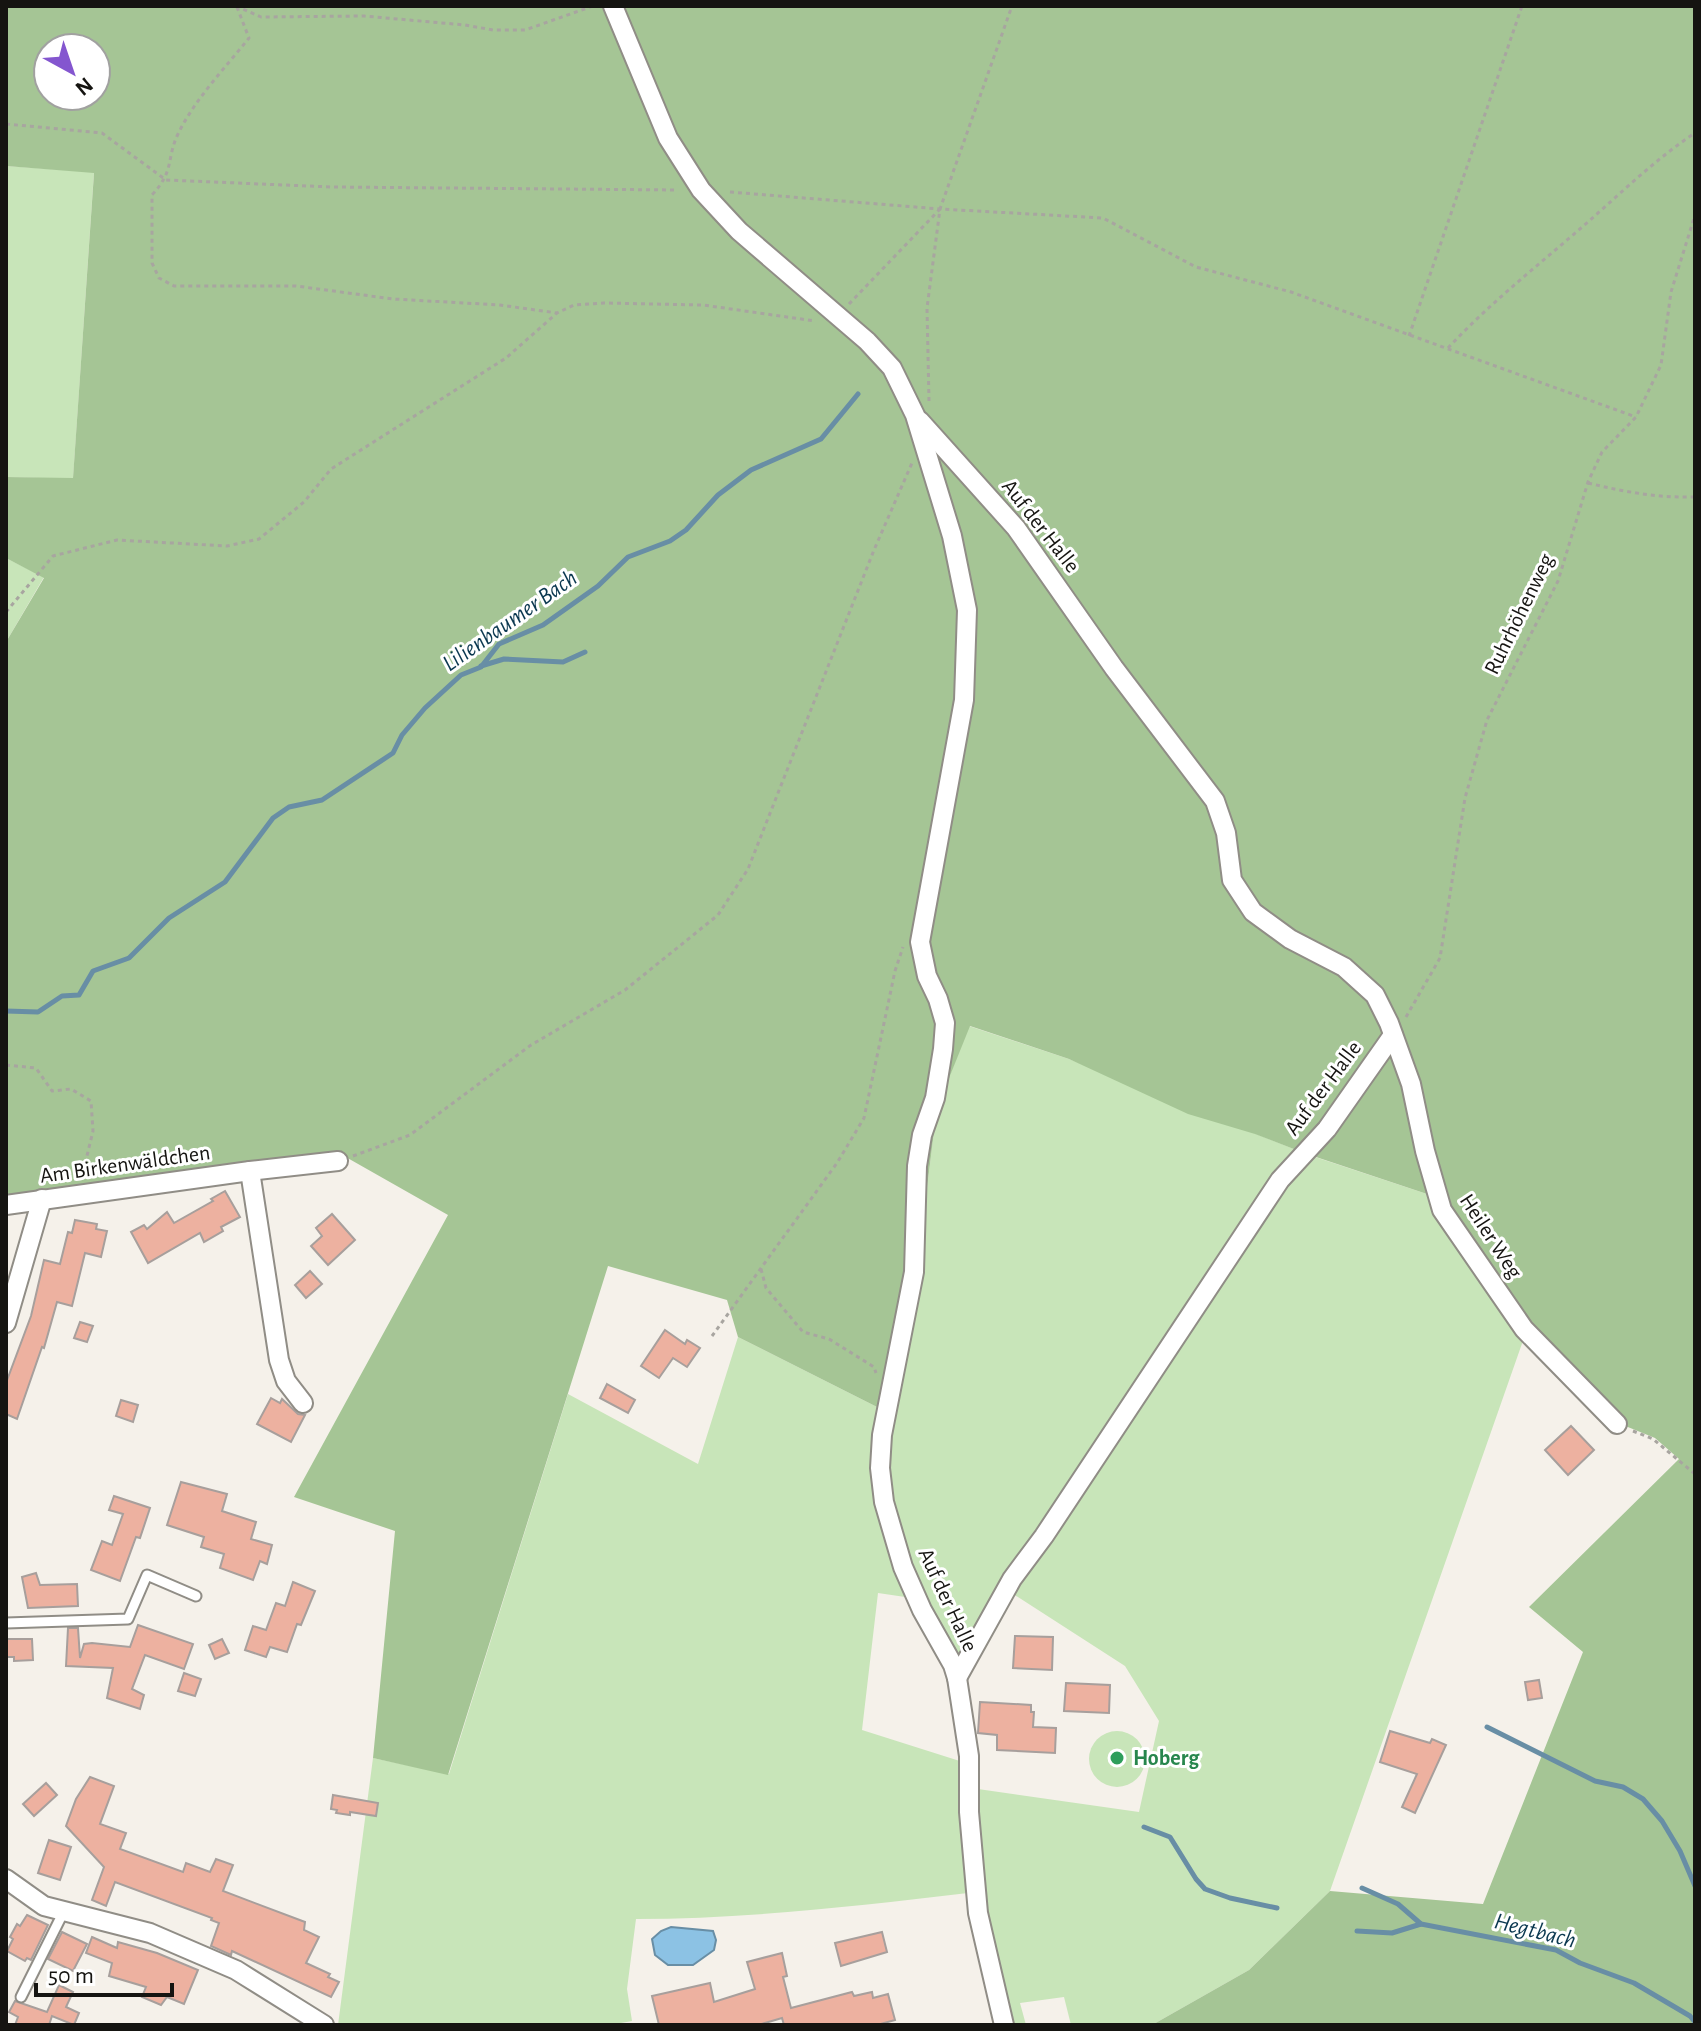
<svg xmlns="http://www.w3.org/2000/svg" width="1701" height="2031" viewBox="0 0 1701 2031" font-family="'Alegreya Sans',sans-serif">
	<rect width="100%" height="100%" fill="#f5f1ea"/>
	<g fill="#c8e5b9">
		<polygon points="6,166 94,172 73,479 6,477"/>
		<polygon points="6,558 44,577 6,642"/>
		<polygon points="969,1026 1069,1059 1299,1151 967,1652 954,1655 911,1576 883,1468 912,1309 937,1108"/>
		<polygon points="1306,1154 1436,1197 1525,1335 1330,1891 1249,1970 1152,2025 1071,2025 1064,1997 1020,2003 1026,2025 1007,2025 993,1971 971,1788 1139,1812 1159,1721 1125,1666 1010,1592"/>
		<path d="M738 1337 883 1410 877 1459 912 1598 878 1593 862 1730 966 1763 968 1893C857 1906 747 1919 636 1919L627 1989 632 2021 610 2025H338L373 1758 449 1774 568 1394 698 1464Z"/>
		<circle cx="1117" cy="1759" r="28"/>
	</g>
	<path fill="#a5c595" fill-rule="evenodd" d="M6 6H1695V2025H1152L1249 1970 1330 1891 1483 1904 1583 1652 1529 1607 1679 1459 1655 1438 1618 1423 1525 1328 1439 1198 1304 1153 1255 1134 1188 1114 1069 1059 970 1026 937 1108 925 1204 883 1410 738 1337 727 1300 608 1266 448 1775 373 1758 395 1531 294 1497 448 1215 344 1156 6 1201V642L44 578 6 558V477L73 478 94 173 6 166ZM48 48H96V96H48Z"/>
	<polygon fill="#8cc2e4" stroke="#688ea5" stroke-width="2" points="671,1927 713,1931 716,1940 714,1950 693,1965 668,1965 655,1955 652,1939 661,1931"/>
	<g fill="none" stroke-linecap="round" stroke-linejoin="round">
		<g stroke="#688ea5" stroke-width="5">
			<polyline points="481,666 504,659 563,662 585,652"/>
			<polyline points="6,1011 38,1012 62,996 79,995 93,971 129,958 169,918 225,882 273,818 289,807 322,800 393,753 402,735 425,708 461,675 481,667 499,644 543,625 598,586 628,557 670,541 686,530 718,495 751,470 821,439 858,394"/>
			<polyline points="1487,1727 1595,1781 1623,1787 1643,1799 1662,1821 1680,1851 1695,1886"/>
			<polyline points="1144,1827 1170,1837 1196,1879 1205,1889 1230,1898 1277,1908"/>
			<polyline points="1362,1888 1398,1904 1421,1924 1556,1950 1580,1963 1634,1983 1690,2016 1695,2022"/>
			<polyline points="1357,1931 1392,1933 1421,1924"/>
		</g>
	</g>
	<g fill="#edb1a0" stroke="#a79f9c" stroke-width="2">
		<polygon points="225,1191 240,1217 221,1227 223,1231 204,1242 200,1233 148,1263 131,1232 144,1225 147,1229 167,1212 174,1223 213,1201 211,1199"/>
		<polygon points="332,1214 355,1240 328,1265 311,1246 322,1236 316,1228"/>
		<polygon points="75,1220 97,1224 96,1229 107,1231 101,1257 85,1253 72,1306 57,1302 44,1348 42,1347 17,1419 6,1414 6,1383 31,1316 44,1260 60,1264 68,1232 72,1233"/>
		<polygon points="310,1271 322,1284 306,1298 295,1285"/>
		<polygon points="80,1322 93,1326 87,1342 74,1338"/>
		<polygon points="665,1330 685,1344 687,1340 700,1348 687,1367 673,1358 659,1378 641,1366"/>
		<polygon points="607,1384 635,1400 628,1413 600,1398"/>
		<polygon points="271,1398 280,1403 282,1399 298,1414 305,1415 291,1442 257,1424"/>
		<polygon points="121,1400 138,1405 133,1422 116,1416"/>
		<polygon points="1571,1426 1594,1450 1568,1475 1545,1450"/>
		<polygon points="181,1482 227,1494 222,1511 256,1522 251,1539 272,1545 267,1564 260,1561 253,1580 220,1568 224,1554 201,1547 204,1537 167,1525"/>
		<polygon points="114,1496 150,1508 140,1538 136,1537 120,1581 91,1570 102,1541 112,1545 123,1514 109,1510"/>
		<polygon points="36,1573 40,1585 77,1584 78,1606 28,1608 22,1577"/>
		<polygon points="293,1582 315,1591 301,1625 297,1624 287,1652 270,1647 266,1657 245,1650 253,1626 266,1630 276,1603 285,1606"/>
		<polygon points="138,1625 193,1644 184,1669 145,1655 132,1689 144,1695 140,1709 107,1698 113,1668 66,1666 68,1628 78,1628 80,1658 84,1644 92,1643 130,1647"/>
		<polygon points="1015,1636 1053,1637 1052,1670 1013,1668"/>
		<polygon points="6,1639 32,1639 33,1660 14,1661 14,1657 6,1657"/>
		<polygon points="222,1639 229,1653 215,1659 209,1645"/>
		<polygon points="184,1673 201,1679 195,1696 178,1691"/>
		<polygon points="1539,1680 1542,1698 1528,1700 1525,1682"/>
		<polygon points="1066,1683 1110,1685 1109,1713 1064,1711"/>
		<polygon points="980,1702 1031,1705 1031,1712 1034,1712 1033,1727 1056,1728 1055,1753 997,1750 997,1735 978,1733"/>
		<polygon points="1390,1731 1430,1743 1432,1739 1446,1745 1415,1813 1402,1807 1417,1774 1380,1762"/>
		<polygon points="90,1777 114,1786 100,1824 126,1833 120,1849 183,1872 186,1863 210,1872 216,1859 233,1865 223,1891 305,1922 304,1930 319,1937 306,1963 330,1974 328,1977 339,1982 331,1997 232,1951 231,1955 211,1946 219,1923 211,1920 212,1918 115,1882 106,1906 92,1900 104,1867 66,1826 76,1799"/>
		<polygon points="46,1783 57,1795 34,1816 23,1804"/>
		<polygon points="333,1795 378,1803 376,1816 350,1812 350,1815 336,1813 337,1810 331,1809"/>
		<polygon points="49,1840 71,1847 60,1880 38,1873"/>
		<polygon points="27,1915 48,1925 31,1960 27,1958 25,1961 7,1951 13,1939 10,1937 17,1924 20,1926"/>
		<polygon points="62,1932 87,1944 73,1971 48,1959"/>
		<polygon points="882,1932 887,1952 841,1966 835,1943"/>
		<polygon points="92,1937 117,1948 118,1942 157,1953 198,1970 184,2004 167,1997 161,2005 142,1997 146,1987 109,1976 112,1963 86,1953"/>
		<polygon points="782,1953 787,1976 783,1977 791,2008 852,1992 854,1996 872,1992 873,1998 888,1994 895,2020 877,2025 784,2025 782,2018 758,2025 659,2025 652,1996 710,1983 714,2002 755,1989 747,1962"/>
		<polygon points="59,1985 73,1992 66,2007 79,2013 74,2025 52,2016 49,2025 15,2025 18,2017 9,2012 15,2001 47,2012"/>
	</g>
	<g fill="none" stroke-linecap="round" stroke-linejoin="round">
		<g stroke="#908d86" stroke-width="13">
			<g id="service">
				<polyline points="6,1623 128,1619 147,1575 196,1596"/>
				<polyline points="21,1997 64,1911"/>
			</g>
		</g>
		<g stroke="#908d86" stroke-width="22">
			<g id="minor">
				<polyline points="613,6 668,138 701,190 739,231 867,341 892,368 915,415 952,536 967,610 964,700 920,942 927,976 938,999 945,1023 943,1049 935,1098 922,1135 917,1166 914,1272 882,1435 880,1468 884,1502 903,1567 922,1610 953,1665 957,1678 969,1756 969,1812 978,1913 1004,2025"/>
				<polyline points="920,421 1016,528 1114,668 1215,801 1226,833 1232,880 1253,912 1290,939 1344,967 1375,995 1389,1023 1411,1084 1425,1151 1442,1210 1524,1329 1617,1424"/>
				<polyline points="250,1171 279,1360 286,1381 303,1403"/>
				<polyline points="6,1205 250,1171 338,1161"/>
				<polyline points="6,1323 42,1199"/>
				<polyline points="957,1678 1012,1579 1044,1536 1280,1180 1327,1129 1393,1035"/>
				<polyline points="6,1879 44,1906 150,1933 236,1970 324,2025"/>
			</g>
		</g>
		<g stroke="#a8a5a0" stroke-width="3" stroke-dasharray="4 4" stroke-linecap="butt">
			<polyline points="236,6 261,17 364,16 465,25 493,30 525,30 593,6"/>
			<path d="M237 7 249 38C225 68 195 99 178 134 166 159 175 170 152 195V263L159 278 174 286H296L393 299 500 305 557 313"/>
			<polyline points="6,124 102,133 166,180 332,187 678,190"/>
			<polyline points="730,192 940,209 1103,218 1196,267 1291,292 1636,417"/>
			<polyline points="849,304 940,209"/>
			<polyline points="1409,336 1522,6"/>
			<path d="M1448 348C1488 305 1536 267 1581 228 1618 196 1654 160 1695 133"/>
			<polyline points="929,401 927,308 940,209 1012,6"/>
			<path d="M1588 483C1625 492 1658 498 1695 497"/>
			<polyline points="6,612 53,556 117,540 227,546 259,539 304,502 331,469 506,358 557,313 574,305 604,303 703,305 815,321"/>
			<polyline points="6,700 6,704"/>
			<polyline points="1406,1017 1440,958 1465,798 1487,720 1558,581 1588,482 1602,452 1636,417 1661,365 1671,292 1695,215"/>
			<polyline points="6,1065 36,1068 52,1091 71,1089 91,1101 93,1131 85,1164 68,1178"/>
			<polyline points="353,1156 410,1135 531,1045 625,990 718,915 748,869 874,550 912,463"/>
			<polyline points="761,1269 766,1288 803,1332 829,1339 874,1367 876,1373"/>
			<polyline points="712,1336 837,1163 864,1118 895,971 903,947"/>
			<polyline points="1633,1431 1653,1439 1695,1474"/>
		</g>
		<use href="#service" stroke="#fff" stroke-width="9"/>
		<use href="#minor" stroke="#fff" stroke-width="18"/>
	</g>
	<circle fill="#2e9e5b" stroke="#fff" stroke-width="3" cx="1117" cy="1758" r="8"/>
	<g text-anchor="middle" dominant-baseline="central" stroke-width="6" stroke-linejoin="round" paint-order="stroke">
		<g font-size="22" fill="#151411" stroke="#fff">
			<text transform="translate(1041 526) rotate(52)">Auf der Halle</text>
			<text transform="translate(1519 614) rotate(-64)">Ruhrhöhenweg</text>
			<text transform="translate(1323 1088) rotate(-53)">Auf der Halle</text>
			<text transform="translate(125 1164) rotate(-8)">Am Birkenwäldchen</text>
			<text transform="translate(1491 1236) rotate(57)">Heiler Weg</text>
			<text transform="translate(948 1600) rotate(65)">Auf der Halle</text>
		</g>
		<g font-size="22" font-weight="bold" fill="#27864d" stroke="#fff" text-anchor="start">
			<text x="1133" y="1758">Hoberg</text>
		</g>
		<g font-size="24" font-style="italic" fill="#0b3850" stroke="#fff">
			<text transform="translate(510 621) rotate(-35)">Lilienbaumer Bach</text>
			<text transform="translate(1535 1931) rotate(14)">Hegtbach</text>
		</g>
	</g>
	<rect width="1701" height="2031" fill="none" stroke="#151411" stroke-width="16"/>
	<g transform="translate(72 72) rotate(140)"><circle r="38" fill="#ffffff" stroke="#a1a1a0" stroke-width="2"/>
	<path d="M0-6L14 30L0 20L-14 30Z" fill="#8456cf"/>
	<text y="-12" font-size="22" font-weight="bold" text-anchor="middle" fill="#151411">N</text>
	</g>
	<path d="M36 1983v12h136v-12" fill="none" stroke="#151411" stroke-width="4"/>
	<text x="48" y="1983" font-size="24" fill="#151411" stroke="#ffffff" stroke-width="6" paint-order="stroke">50 m</text>
</svg>
